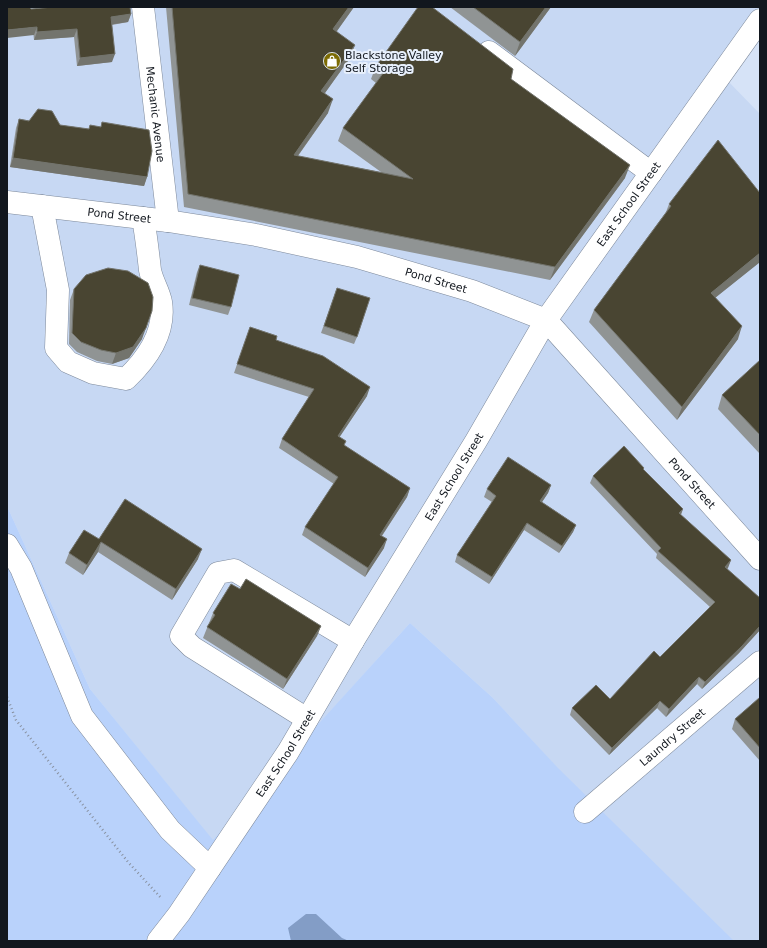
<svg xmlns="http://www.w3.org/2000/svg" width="767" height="948" viewBox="0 0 767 948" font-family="'DejaVu Sans',sans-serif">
	<rect width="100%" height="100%" fill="#d6e3f7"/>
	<polygon fill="#c7d8f3" points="7,7 760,7 760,27 724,77 760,114 760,941 712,941 573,785 493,698 410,623 213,841 90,689 7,506"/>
	<polygon fill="#b9d2fb" points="7,506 90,689 213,840 410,623 493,698 558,768 734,941 7,941"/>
	<polygon fill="#839dc6" points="306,914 316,914 342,938 349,941 291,941 288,928"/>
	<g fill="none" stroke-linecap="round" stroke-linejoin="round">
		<g stroke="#7d899b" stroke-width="23">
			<g id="minor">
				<path id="s1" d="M143 7 168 221"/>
				<polyline points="489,52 651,173"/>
				<path id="s2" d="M7 202 168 221 256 235 357 257 472 291 546 320 760 559"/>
				<path d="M42 206 58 290 56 348 68 362 93 373 126 379C147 359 166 333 161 302 159 291 152 281 150 270 148 252 146 235 143 218"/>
				<polyline points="7,545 21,568 82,716 170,830 210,868"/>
				<polyline points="307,719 192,647 181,636 218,573 234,570 353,641"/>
				<path id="s3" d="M585 812 760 662"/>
				<path id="s4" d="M158 941 179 914 288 752 353 641 476 441 546 320 760 20"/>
			</g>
		</g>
		<polyline stroke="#8891a0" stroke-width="2.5" stroke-dasharray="1 3" stroke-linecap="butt" points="7,697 16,720 128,862 162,899"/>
		<use href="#minor" stroke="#fff" stroke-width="22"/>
	</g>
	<g fill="#909494">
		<polygon points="166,7 354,7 337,31 350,58 325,93 328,113 298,156 381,172 338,141 343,128 376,83 371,79 376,66 511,79 625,178 550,280 184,207"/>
		<polygon points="450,7 551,7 515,56"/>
		<polygon points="31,9 131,14 128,22 112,25 112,62 77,66 74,37 34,40"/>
		<polygon points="19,119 89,129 90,125 101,127 102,122 147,177 144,186 10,167 16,128"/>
		<polygon points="760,193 760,262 715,298 738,339 677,420 589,322 594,310 666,212 669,204"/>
		<polygon points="200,265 231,307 228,315 189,305 197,272"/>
		<polygon points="337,288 357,337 354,344 321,333"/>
		<polygon points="74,289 142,339 129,358 112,364 97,361 77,352 69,344 70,300"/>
		<polygon points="250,327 276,340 367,396 339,437 345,446 410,488 407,497 382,536 384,548 365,577 302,535 305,527 334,484 279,448 282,439 309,397 234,373"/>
		<polygon points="760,360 760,454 718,409 722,395"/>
		<polygon points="644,468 643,470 683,509 681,515 731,560 727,569 760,598 760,630 739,653 702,689 697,684 666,717 657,708 609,755 570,715 572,708 610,699 660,657 710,607 656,558 657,554 590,483 593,476"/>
		<polygon points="551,485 548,493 542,502 576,525 573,532 559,553 524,530 489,584 455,562 457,555 492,502 484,497 487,489"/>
		<polygon points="99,539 198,559 172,600 98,552 83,575 65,563 69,553"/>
		<polygon points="240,589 321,626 317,636 283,689 203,638 213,613"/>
		<polygon points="760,699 760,761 732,729 735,719"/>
	</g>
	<g fill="#73746d">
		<polygon points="349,7 354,7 329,42 333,29"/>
		<polygon points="546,7 551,7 515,56 520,42"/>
		<polygon points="131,14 128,22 108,25 111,17"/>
		<polygon points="37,27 34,35 7,38 7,30"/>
		<polygon points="77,29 74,37 34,40 37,32"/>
		<polygon points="355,45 350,58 317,104 321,91"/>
		<polygon points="115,54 112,62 77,66 80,58"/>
		<polygon points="333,99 328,113 289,168 294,155"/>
		<polygon points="13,158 147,177 144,186 10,167"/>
		<polygon points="630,165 625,178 550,280 555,267"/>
		<polygon points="760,253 760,262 706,305 711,293"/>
		<polygon points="742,326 738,339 677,420 682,407"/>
		<polygon points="146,328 142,339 129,358 112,364 116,353"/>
		<polygon points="370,387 367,396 335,444 338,436"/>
		<polygon points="551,485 548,493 538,508 540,501"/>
		<polygon points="410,488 407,497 377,543 380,535"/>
		<polygon points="683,509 680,516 679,513"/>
		<polygon points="527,523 524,530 489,584 492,577"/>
		<polygon points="576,525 573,532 559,553 562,546"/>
		<polygon points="387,539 384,548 365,577 368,568"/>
		<polygon points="101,542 98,552 83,575 87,565"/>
		<polygon points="202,549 198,559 172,600 176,589"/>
		<polygon points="731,560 728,568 722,574 725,567"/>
		<polygon points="321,626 317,636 283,689 287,679"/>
		<polygon points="760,626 760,630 739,653 702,689 705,682"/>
		<polygon points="699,677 697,684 666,717 669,709"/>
		<polygon points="660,701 657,708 609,755 612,748"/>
	</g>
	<g fill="#494532" stroke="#73746d">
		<polygon points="7,7 30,7 31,9 53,7 130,7 131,14 111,17 115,54 80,58 77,29 37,32 37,27 7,30"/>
		<polygon points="172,7 349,7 333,29 355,45 321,91 333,99 294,155 413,179 343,128 384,72 376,66 418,7 432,7 513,69 511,79 630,165 555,267 188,194"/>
		<polygon points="473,7 546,7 520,42"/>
		<polygon points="38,109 52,111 60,125 89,129 90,125 101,127 102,122 149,130 152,151 147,177 13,158 19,119 29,121"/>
		<polygon points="718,140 760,193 760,253 711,293 742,326 682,407 594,310 671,206 669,204"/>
		<polygon points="200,265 239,275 231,307 192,298"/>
		<polygon points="108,268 128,271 148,283 153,297 152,311 146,328 133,347 116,353 101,350 81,342 72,333 74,289 86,275"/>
		<polygon points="337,288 370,298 357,337 324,326"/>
		<polygon points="250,327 277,336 276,340 323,356 370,387 338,436 346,441 344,445 410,488 380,535 387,539 368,568 305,527 338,477 282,439 314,389 237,364"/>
		<polygon points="760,360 760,435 722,395"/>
		<polygon points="624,446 644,468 643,469 683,509 679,513 731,560 725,567 760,598 760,626 742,646 705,682 699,677 669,709 660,701 612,748 572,708 596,685 610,699 654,651 660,657 715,602 658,551 661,548 593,476"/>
		<polygon points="508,457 551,485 540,501 576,525 562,546 527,523 492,577 457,555 496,496 487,489"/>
		<polygon points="125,499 202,549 176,589 101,542 87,565 69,553 84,530 99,539"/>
		<polygon points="246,579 321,626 287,679 207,627 215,615 213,613 231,584 240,589"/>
		<polygon points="759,698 760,699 760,748 735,719"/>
	</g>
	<defs>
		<g id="shop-disc" transform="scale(0.9)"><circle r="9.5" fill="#7d6b03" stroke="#e8f0fc"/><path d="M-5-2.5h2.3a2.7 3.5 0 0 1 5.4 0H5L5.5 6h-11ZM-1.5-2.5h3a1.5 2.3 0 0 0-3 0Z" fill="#fff"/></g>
	</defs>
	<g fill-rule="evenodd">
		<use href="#shop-disc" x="332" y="61"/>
	</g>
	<g text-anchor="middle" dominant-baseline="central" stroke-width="4" stroke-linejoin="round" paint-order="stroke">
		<g font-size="11" fill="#12171e" stroke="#e8f0fc" text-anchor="start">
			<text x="345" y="55">Blackstone Valley<tspan x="345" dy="13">Self Storage</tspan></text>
		</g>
		<g font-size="11" fill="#12171e" stroke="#e8f0fc">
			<text stroke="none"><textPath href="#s1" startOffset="108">Mechanic Avenue</textPath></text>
			<text stroke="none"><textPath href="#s4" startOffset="875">East School Street</textPath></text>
			<text stroke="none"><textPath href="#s2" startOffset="113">Pond Street</textPath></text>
			<text stroke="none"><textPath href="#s2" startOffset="437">Pond Street</textPath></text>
			<text stroke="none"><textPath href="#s4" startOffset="551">East School Street</textPath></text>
			<text stroke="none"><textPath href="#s2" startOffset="773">Pond Street</textPath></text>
			<text stroke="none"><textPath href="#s3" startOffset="115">Laundry Street</textPath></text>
			<text stroke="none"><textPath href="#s4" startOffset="227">East School Street</textPath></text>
		</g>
	</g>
	<rect width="767" height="948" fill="none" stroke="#12171e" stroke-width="16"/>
</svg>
